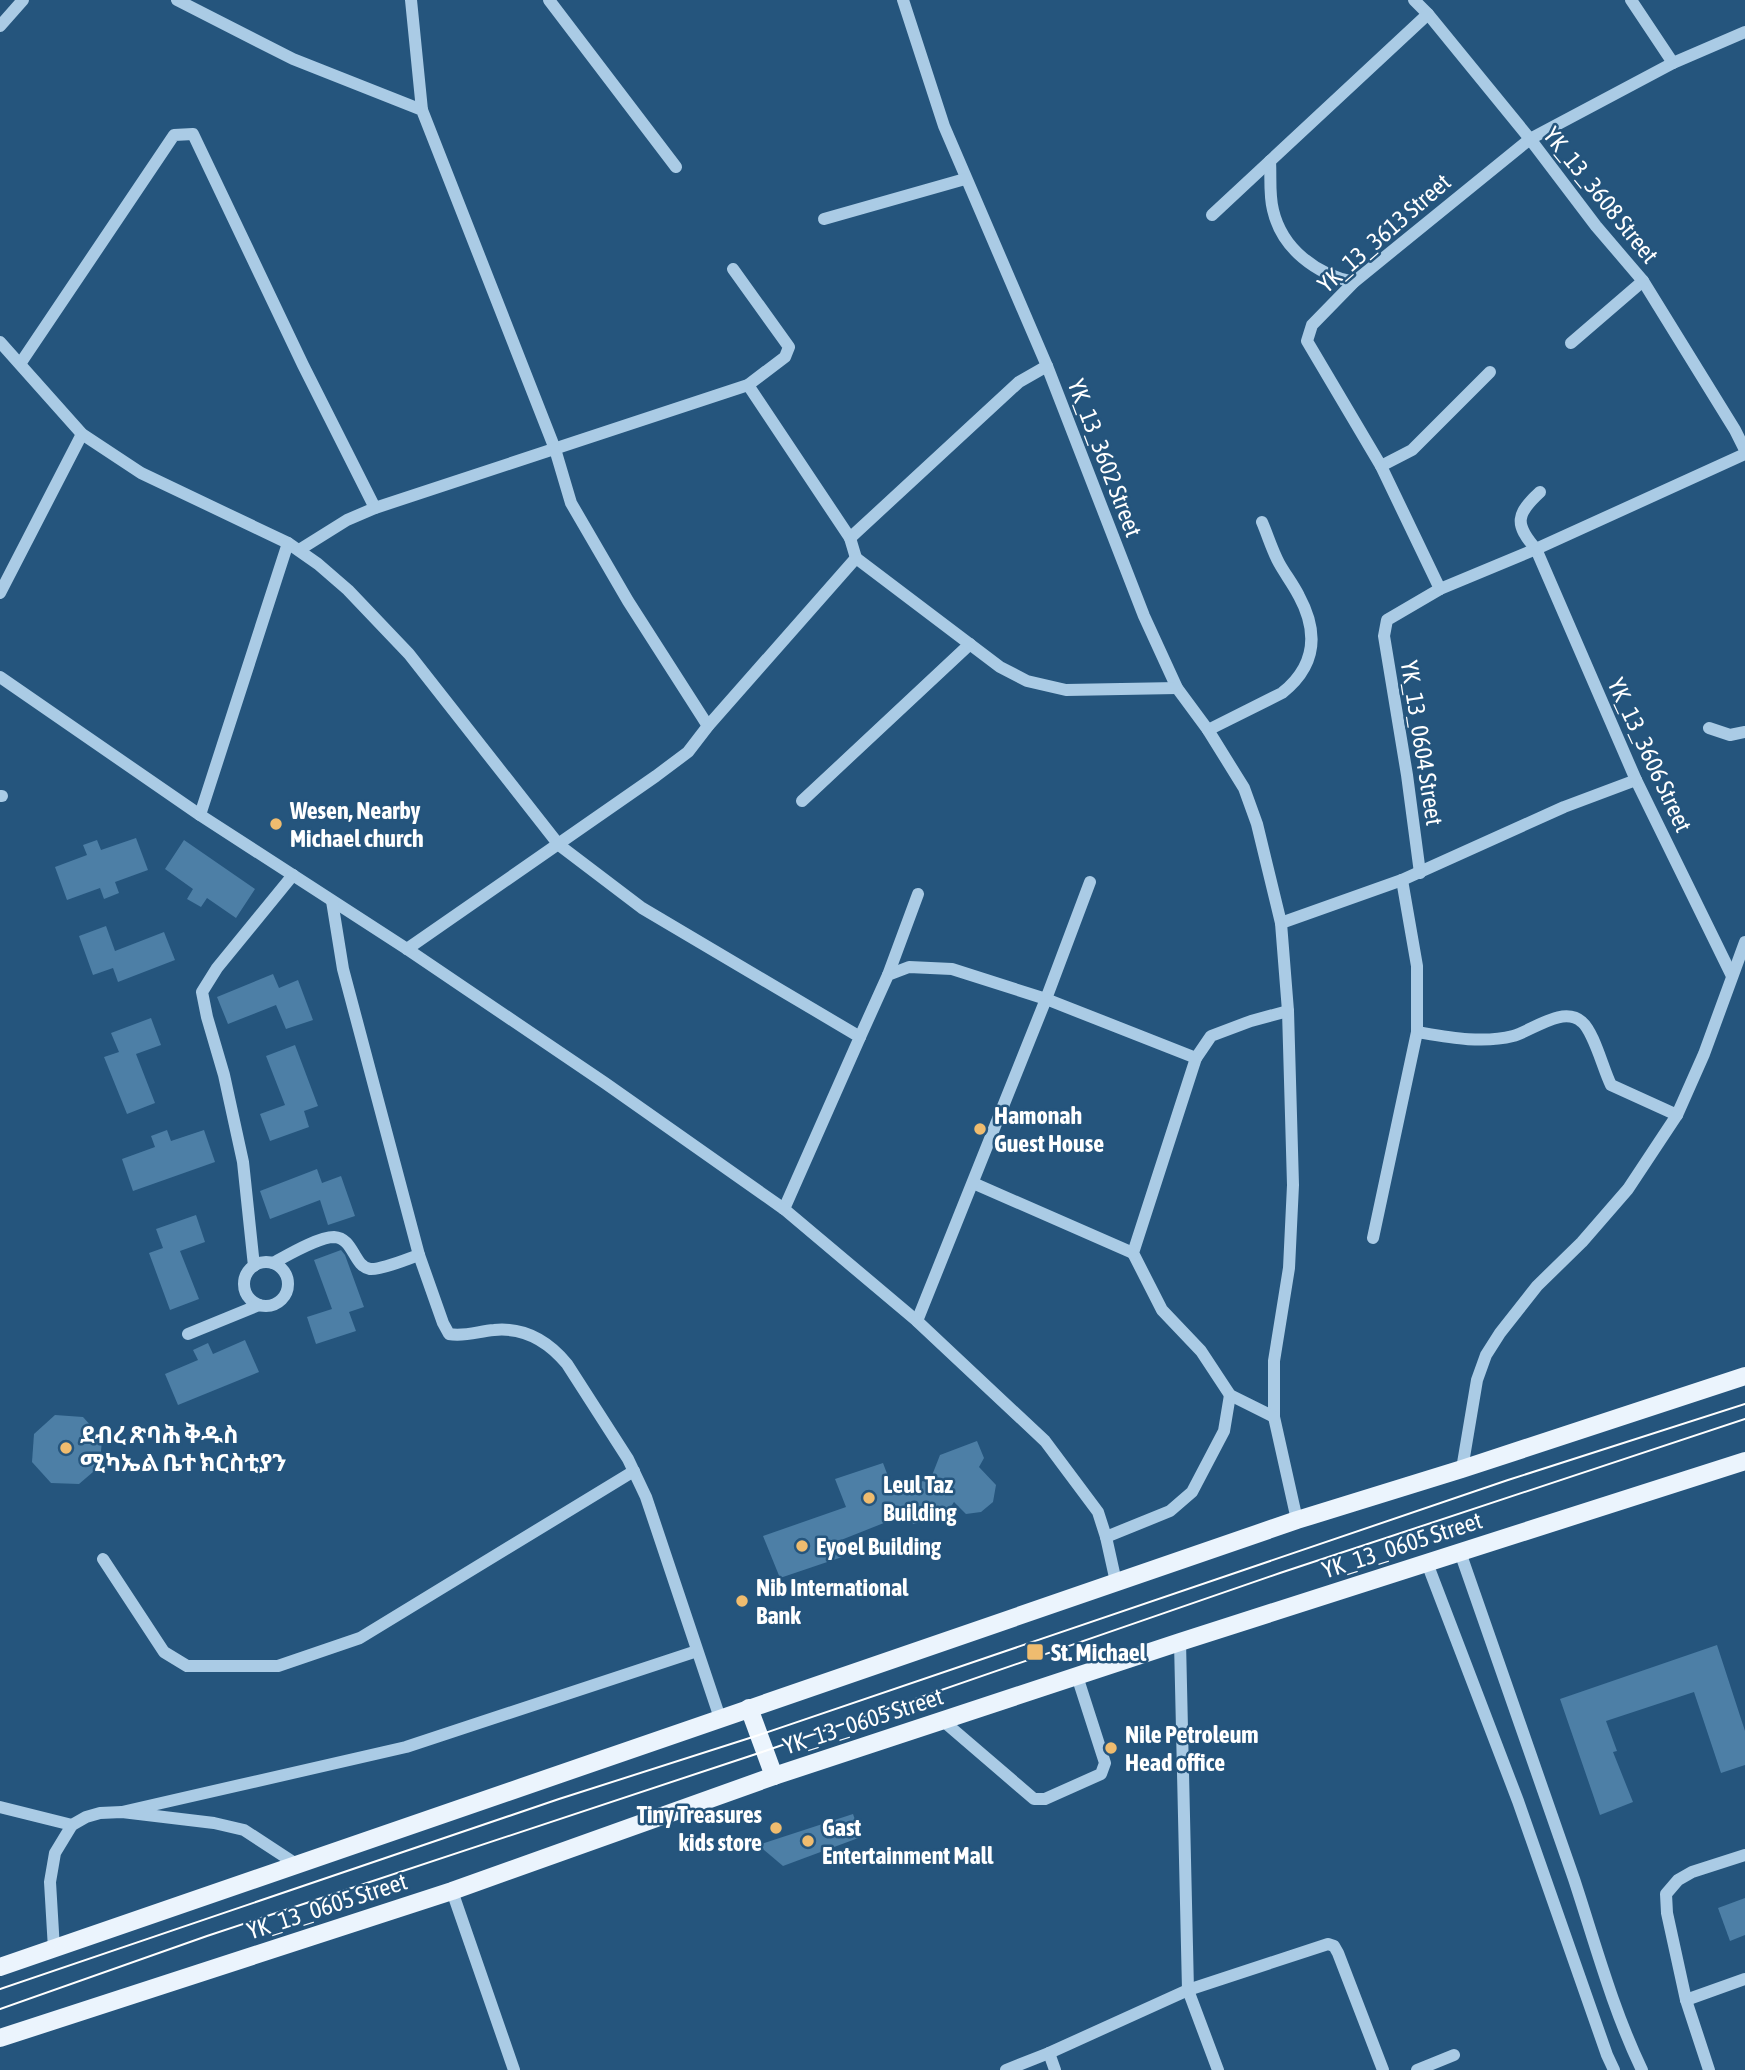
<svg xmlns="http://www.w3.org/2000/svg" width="1745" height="2070" viewBox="0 0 1745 2070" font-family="'Asap Condensed','Noto Sans Ethiopic',sans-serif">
	<rect width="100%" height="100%" fill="#25557d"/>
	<g fill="#4d7fa6">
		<polygon points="136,838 148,870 115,882 119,893 104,899 100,888 67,900 55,867 87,855 83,845 97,840 101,850"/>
		<polygon points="184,840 255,889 236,918 207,898 201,907 187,899 193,889 165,869"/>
		<polygon points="106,926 115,951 164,932 175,960 118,982 113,968 93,975 79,936"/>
		<polygon points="273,974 279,988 298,980 313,1020 286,1029 276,1005 228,1024 217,997"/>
		<polygon points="151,1018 161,1045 136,1054 155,1103 127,1114 104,1057 119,1052 111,1033"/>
		<polygon points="295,1045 318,1106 304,1111 309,1127 270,1141 260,1114 285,1105 266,1056"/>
		<polygon points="167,1130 171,1141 204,1130 215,1162 133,1191 122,1159 155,1147 151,1136"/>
		<polygon points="317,1169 322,1183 341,1176 355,1216 328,1225 320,1200 270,1219 260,1191"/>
		<polygon points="196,1215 205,1242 180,1251 199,1299 170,1310 149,1253 163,1248 156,1229"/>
		<polygon points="341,1250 345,1255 364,1307 349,1312 356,1331 316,1344 307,1317 332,1309 314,1260"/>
		<polygon points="245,1340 259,1372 178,1405 165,1374 198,1360 193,1350 208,1343 213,1354"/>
		<polygon points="55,1415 83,1417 102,1438 100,1466 79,1484 51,1483 32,1462 34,1434"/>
		<polygon points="977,1441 984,1458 979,1467 996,1485 993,1502 981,1512 966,1514 954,1502 944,1517 913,1524 909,1513 836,1542 842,1557 780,1578 763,1536 846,1507 835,1479 883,1463 894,1492 931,1478 940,1455"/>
		<polygon points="1717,1645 1745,1731 1745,1765 1721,1773 1694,1692 1606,1721 1617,1751 1613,1752 1633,1802 1600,1815 1560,1699"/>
		<polygon points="853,1814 861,1837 783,1866 758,1845"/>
		<polygon points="1745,1898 1745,1935 1730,1941 1718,1908"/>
	</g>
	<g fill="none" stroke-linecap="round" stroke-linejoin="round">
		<g stroke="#aacbe5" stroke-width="12">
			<polyline points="177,0 293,59 422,110 555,449 571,503 628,601 708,726"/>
			<polyline points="411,0 422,110"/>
			<polyline points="549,0 676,167"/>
			<polyline points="903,0 944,126 1047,366 1144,616 1177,688 1208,730 1244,788 1257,824 1281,923 1288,1011 1293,1185 1289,1268 1274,1361 1274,1417 1297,1520"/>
			<polyline points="1414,0 1428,14 1530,139 1596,226 1643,281 1735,430 1745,450"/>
			<polyline points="1631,0 1673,63"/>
			<polyline points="0,26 23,0"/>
			<path d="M1270 161C1271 177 1269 195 1273 210 1282 249 1317 275 1354 282"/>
			<polyline points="1212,215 1428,14"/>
			<polyline points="824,219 965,179"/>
			<polyline points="0,342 82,434 141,473 288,543 318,564 348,590 409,654 559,845 642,908 860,1037 784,1209"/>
			<polyline points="1571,343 1643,281"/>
			<polyline points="20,364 174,135 193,134 303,365 375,508"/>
			<polyline points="748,385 850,538"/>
			<polyline points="1381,466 1412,450 1490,372"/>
			<path d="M1540 492C1516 514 1514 524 1536 549L1636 780 1732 976"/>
			<polyline points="299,550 347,520 375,508 748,385 785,357 789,347 733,269"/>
			<polyline points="856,558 850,538 1019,382 1047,366"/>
			<polyline points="1440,589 1381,466 1307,341 1312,325 1354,282 1530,139 1673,63 1745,32"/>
			<polyline points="0,593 82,434"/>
			<polyline points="0,677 200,815 407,949 605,1083 784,1209 917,1321 1045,1441 1098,1512 1106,1537 1116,1582"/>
			<polyline points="1709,728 1730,735 1745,732"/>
			<path d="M1208 730 1282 693C1316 666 1319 633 1299 596 1293 584 1285 574 1279 563 1272 550 1268 536 1262 522"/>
			<polyline points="0,796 2,796"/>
			<polyline points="802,801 970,644"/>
			<polyline points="200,815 288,543"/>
			<polyline points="1420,873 1407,775 1384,636 1387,620 1440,589 1536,549 1745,454"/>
			<path d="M332 901 343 969 419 1255 443 1323 449 1334C465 1337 479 1331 494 1330 525 1327 548 1341 567 1364L628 1459 646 1497 720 1718"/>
			<polyline points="1281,923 1402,880 1564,807 1636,780"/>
			<polyline points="407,949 656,776 688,752 708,726 856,558 1000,667 1027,681 1066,690 1177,688"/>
			<polyline points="888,975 918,894"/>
			<path d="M1417 1032C1447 1037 1482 1044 1513 1036 1532 1031 1563 1005 1582 1022 1594 1032 1603 1069 1611 1085L1677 1115"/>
			<polyline points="860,1037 888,975 909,967 952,969 1046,999 1090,882"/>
			<polyline points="1196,1058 1133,1253 1162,1310 1201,1351 1230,1395 1274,1417"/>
			<polyline points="973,1183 1133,1253"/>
			<polyline points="1373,1238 1417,1032 1417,966 1402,880"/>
			<circle cx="266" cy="1284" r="22"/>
			<path d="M273 1263C288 1255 318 1237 334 1237 354 1238 353 1266 370 1269 382 1270 407 1259 419 1255"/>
			<polyline points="254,1266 243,1162 224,1075 207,1017 202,992 217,968 293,875"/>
			<polyline points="917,1321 1046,999 1196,1058 1211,1036 1251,1021 1288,1011"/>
			<polyline points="188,1334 259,1305"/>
			<polyline points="1462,1469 1477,1380 1486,1355 1500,1333 1537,1286 1582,1242 1628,1189 1677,1115 1704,1054 1745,942"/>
			<polyline points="1106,1537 1170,1511 1192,1492 1224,1431 1230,1395"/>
			<path d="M1460 1552C1499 1661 1537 1770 1574 1879 1595 1943 1613 2010 1642 2070"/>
			<polyline points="103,1559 164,1652 187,1666 278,1666 360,1638 634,1471"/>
			<polyline points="1427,1563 1518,1801 1607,2055 1614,2070"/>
			<polyline points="1180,1642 1188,1990 1218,2070"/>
			<polyline points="942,1720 1034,1799 1045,1799 1101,1774 1105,1763 1077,1676"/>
			<polyline points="0,1807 72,1825"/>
			<polyline points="122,1812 406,1747 697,1651"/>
			<polyline points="452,1891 514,2070"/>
			<polyline points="54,1949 50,1882 55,1853 72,1825 86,1817 100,1813 122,1812 214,1823 244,1830 296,1864"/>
			<polyline points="1686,2000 1745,1979"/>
			<polyline points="1049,2053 1055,2070"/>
			<polyline points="1006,2070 1049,2053 1188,1990 1328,1944 1334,1946 1338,1953 1383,2070"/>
			<polyline points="1417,2070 1454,2055"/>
			<polyline points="1709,2070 1686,2000 1667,1913 1666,1894 1678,1880 1692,1872 1745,1855"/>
		</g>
		<g stroke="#ebf4fd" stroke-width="18">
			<polyline points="749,1708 774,1776"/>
			<polyline points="0,1967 1297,1520 1462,1469 1745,1376"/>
			<polyline points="0,2038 452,1891 774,1776 1180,1642 1745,1461"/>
		</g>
		<g stroke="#fff" stroke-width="2">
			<polyline points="0,1989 559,1799 759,1735 1508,1480 1745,1404"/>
			<polyline points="0,2009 207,1936 765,1751 1280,1573 1745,1419"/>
		</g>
	</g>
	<g fill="#efbc6f" stroke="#25557d" stroke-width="2.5">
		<circle cx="276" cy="824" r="7"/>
		<circle cx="980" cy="1129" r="7"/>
		<circle cx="66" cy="1448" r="7"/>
		<circle cx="869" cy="1498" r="7"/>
		<circle cx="802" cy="1546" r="7"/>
		<circle cx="742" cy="1601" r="7"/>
		<rect x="1026" y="1643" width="18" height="18" rx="3.5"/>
		<circle cx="1111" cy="1748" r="7"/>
		<circle cx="776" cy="1828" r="7"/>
		<circle cx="808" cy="1841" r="7"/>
	</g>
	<g text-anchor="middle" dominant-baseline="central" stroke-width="5" stroke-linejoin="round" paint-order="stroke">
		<g font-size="24" fill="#fff" stroke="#25557d">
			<text transform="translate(1601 195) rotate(51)">YK_13_3608 Street</text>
			<text transform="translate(1384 233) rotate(-41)">YK_13_3613 Street</text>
			<text transform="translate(1105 458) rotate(69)">YK_13_3602 Street</text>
			<text transform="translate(1422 743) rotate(81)">YK_13_0604 Street</text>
			<text transform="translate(1650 755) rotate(65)">YK_13_3606 Street</text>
			<text transform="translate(1402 1545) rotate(-18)">YK_13_0605 Street</text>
			<text transform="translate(863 1721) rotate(-18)">YK_13_0605 Street</text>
			<text transform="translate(327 1906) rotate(-18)">YK_13_0605 Street</text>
		</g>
		<g font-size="24" font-weight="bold" fill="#fff" stroke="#25557d" text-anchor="start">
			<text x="290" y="810">Wesen, Nearby<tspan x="290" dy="28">Michael church</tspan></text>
			<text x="994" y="1115">Hamonah<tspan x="994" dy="28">Guest House</tspan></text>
			<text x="80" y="1434">ደብረ ጽባሕ ቅዱስ<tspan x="80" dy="28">ሚካኤል ቤተ ክርስቲያን</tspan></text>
			<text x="883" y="1484">Leul Taz<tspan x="883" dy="28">Building</tspan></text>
			<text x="816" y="1546">Eyoel Building</text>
			<text x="756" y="1587">Nib International<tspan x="756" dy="28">Bank</tspan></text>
			<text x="1051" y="1652">St. Michael</text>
			<text x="1125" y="1734">Nile Petroleum<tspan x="1125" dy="28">Head office</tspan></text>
			<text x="762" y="1814" text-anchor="end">Tiny Treasures<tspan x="762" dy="28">kids store</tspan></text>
			<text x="822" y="1827">Gast<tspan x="822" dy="28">Entertainment Mall</tspan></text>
		</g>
	</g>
</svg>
